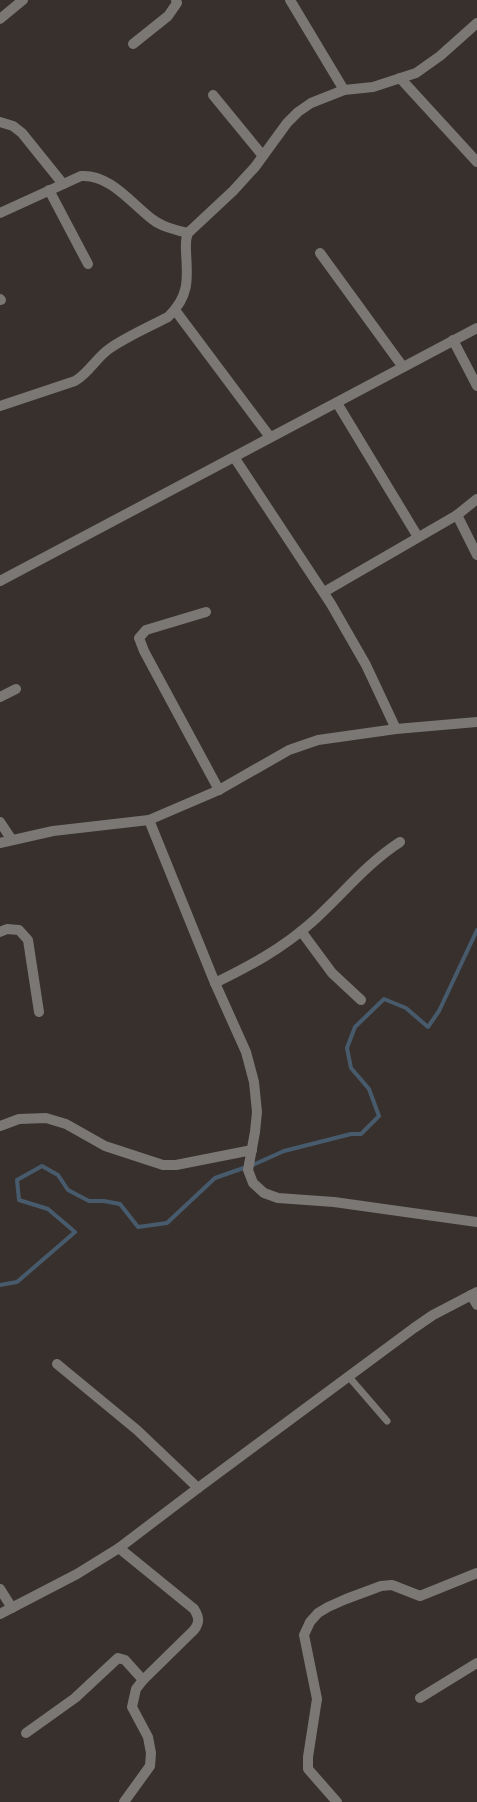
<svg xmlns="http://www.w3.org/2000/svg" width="477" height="1802" viewBox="0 0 477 1802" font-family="'Nunito Sans',sans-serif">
	<rect width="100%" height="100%" fill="#37302d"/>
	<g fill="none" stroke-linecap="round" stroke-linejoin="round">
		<polyline stroke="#485b6c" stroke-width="4" points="0,1285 17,1282 75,1232 48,1209 19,1200 17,1180 42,1166 58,1175 68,1190 89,1201 104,1201 120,1204 138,1227 167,1223 215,1178 255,1164 284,1151 351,1134 361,1134 379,1116 369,1089 351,1068 347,1048 355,1027 384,999 406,1008 428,1027 439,1011 477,930"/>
		<polyline stroke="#7a7775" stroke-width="7" points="349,1377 387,1421"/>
		<g stroke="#7a7775" stroke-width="10">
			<polyline points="290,0 344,90"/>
			<polyline points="0,19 23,0"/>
			<polyline points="133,44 168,16 177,3 176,0"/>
			<polyline points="400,78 477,162"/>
			<polyline points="213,95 263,156"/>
			<polyline points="0,122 13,126 22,133 63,184"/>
			<polyline points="49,190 88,264"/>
			<path d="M0 213 81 176C110 174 131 203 152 219 162 227 176 230 188 233"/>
			<polyline points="320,253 403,367"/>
			<polyline points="0,299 1,300"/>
			<polyline points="175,310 270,437"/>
			<polyline points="453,340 477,386"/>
			<polyline points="337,403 418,537"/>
			<path d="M0 406 75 381C89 373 96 358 109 349 126 337 149 327 168 317 189 297 188 280 186 252 186 245 185 240 188 233L233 191 255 167 287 123 298 112 311 103 344 90 373 87 416 73 440 56 477 23"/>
			<polyline points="234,457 331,604 366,665 396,729"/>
			<polyline points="457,515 477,555"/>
			<polyline points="0,581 477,328"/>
			<polyline points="324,592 457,515 477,499"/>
			<polyline points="206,612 146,630 139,638 144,651 219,790"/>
			<polyline points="0,697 16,689"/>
			<polyline points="149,820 215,983 246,1052 254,1082 257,1112 255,1132 248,1170 253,1183 264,1193 278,1198 334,1202 477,1222"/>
			<polyline points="0,822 12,840"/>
			<polyline points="0,843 53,831 149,820 219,790 289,750 318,740 396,729 477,722"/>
			<polyline points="301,931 332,973 361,1000"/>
			<polyline points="0,932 7,929 19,930 28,940 39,1012"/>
			<path d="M215 983C250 966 283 948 312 922 342 895 366 864 400 842"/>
			<polyline points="0,1126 19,1119 46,1118 66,1124 105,1146 163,1165 176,1165 252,1150"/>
			<polyline points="471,1295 477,1305"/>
			<polyline points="57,1364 137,1430 198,1488"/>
			<path d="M119 1548 194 1609C199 1617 200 1622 194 1630L143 1680 136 1689 132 1707 148 1737 151 1753 150 1766 124 1802"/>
			<polyline points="0,1589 12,1608"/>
			<polyline points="420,1698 477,1663"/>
			<polyline points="26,1733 75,1698 118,1658 125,1660 143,1680"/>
			<polyline points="337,1802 308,1769 308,1757 317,1699 304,1635 310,1622 318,1613 328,1607 346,1599 381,1586 392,1585 420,1596 477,1573"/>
		</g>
		<polyline stroke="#7a7775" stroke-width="10" points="0,1614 77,1574 119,1548 198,1488 414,1328 433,1315 477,1292"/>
	</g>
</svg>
